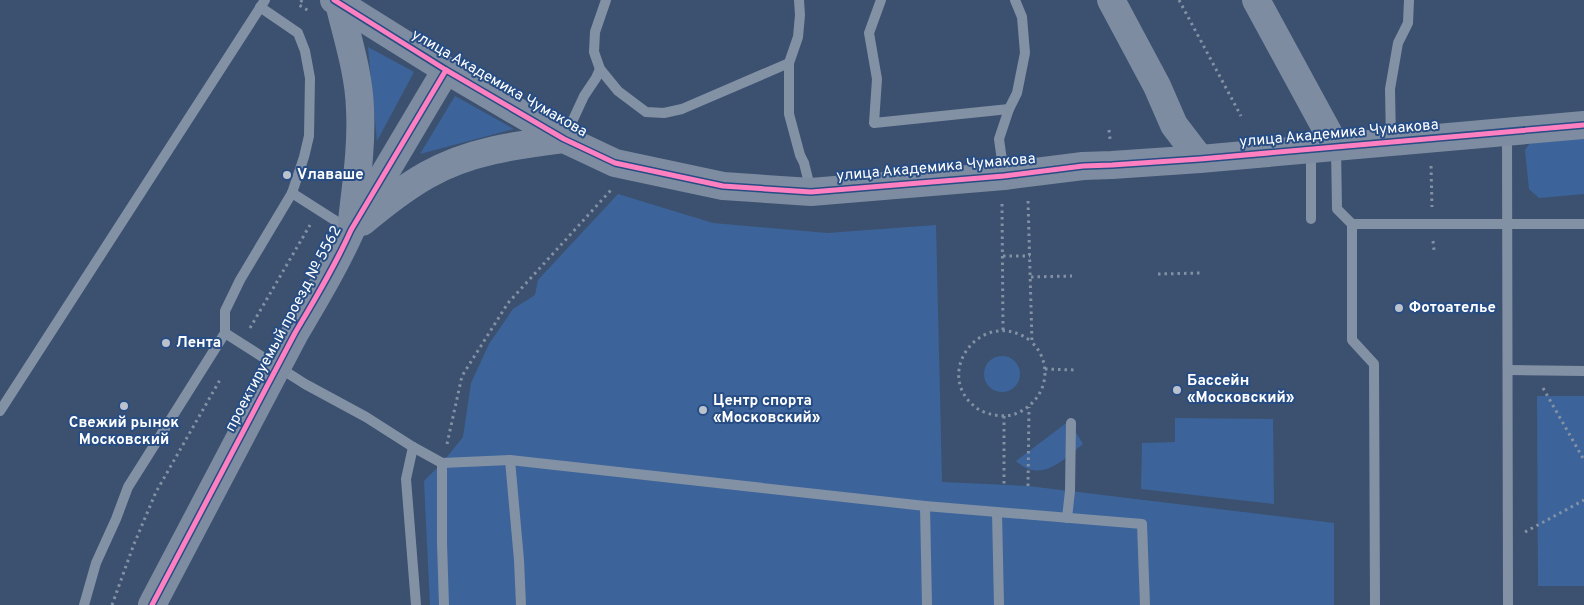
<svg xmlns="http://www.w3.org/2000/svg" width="1584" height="605" viewBox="0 0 1584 605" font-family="Overpass,sans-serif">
	<rect width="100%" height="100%" fill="#3c516f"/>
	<g fill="#3c649a">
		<polygon points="368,47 414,72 377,141"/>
		<polygon points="455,96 514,129 420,154"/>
		<polygon points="1584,136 1584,194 1539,198 1529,189 1525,150 1532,140"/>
		<polygon points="618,194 713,223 827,233 936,225 942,482 1028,486 1334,523 1334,605 430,605 424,481 442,463 463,437 471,383 489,344 513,309 535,295 538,280"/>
		<circle cx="1002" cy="374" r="18"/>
		<polygon points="1537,396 1584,396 1584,586 1538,586"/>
		<polygon points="1175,418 1273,419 1274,504 1141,489 1142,443 1175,442"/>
		<path d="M1069 421 1083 444C1063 460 1041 484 1016 461Z"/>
	</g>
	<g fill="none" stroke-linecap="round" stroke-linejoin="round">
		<g stroke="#8391a5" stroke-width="3" stroke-dasharray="2.5 4" stroke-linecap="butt">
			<polyline points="302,0 299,5 309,11"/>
			<polyline points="1179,0 1241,116"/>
			<polyline points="1109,130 1110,139"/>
			<polyline points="1431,166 1432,207"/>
			<path d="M1028 201 1032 342C1035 346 1039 350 1041 355 1052 379 1039 405 1015 414 1004 418 988 415 978 409 929 375 983 303 1032 342"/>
			<polyline points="1002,204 1003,330"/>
			<polyline points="1433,241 1434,250"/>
			<polyline points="1003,256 1030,256"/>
			<polyline points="1158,274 1202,273"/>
			<polyline points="1031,277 1072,276"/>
			<polyline points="250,328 310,225"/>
			<polyline points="1045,369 1076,370"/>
			<polyline points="1543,388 1584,460"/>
			<polyline points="1004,416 1004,485"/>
			<polyline points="447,444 462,376 508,303 611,190"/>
			<polyline points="1028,486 1029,407"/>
			<polyline points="1525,532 1584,500"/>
			<polyline points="112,605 134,544 156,492 221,378"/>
		</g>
		<g stroke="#8391a5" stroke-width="10">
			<polyline points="606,0 595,32 594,52 600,69 618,91 646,112 664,113 682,109 789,63 798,37 800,15 799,0"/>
			<polyline points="881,0 869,33 877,79 874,123 1009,109"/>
			<polyline points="789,63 789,114 800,155 804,163 811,191"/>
			<polyline points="1507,132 1508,605"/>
			<polyline points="565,137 584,96 596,78 600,69"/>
			<polyline points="1391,141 1390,89 1398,43 1408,23 1409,0"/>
			<polyline points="1336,148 1337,209 1352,224 1352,340 1374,364 1375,605"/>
			<polyline points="1311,150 1311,219"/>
			<polyline points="1004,175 999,139 1009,109 1017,93 1025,53 1022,17 1015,0"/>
			<polyline points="292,193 350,230"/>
			<polyline points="1352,224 1584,224"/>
			<polyline points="225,333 305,384 366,417 413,447 442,463 510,460 925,506 1142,524 1145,605"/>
			<polyline points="1508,370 1584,371"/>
			<polyline points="0,411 265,0"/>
			<polyline points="413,447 406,479 416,605"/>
			<polyline points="510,460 519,560 521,605"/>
			<polyline points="442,463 442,543 444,605"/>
			<polyline points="925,506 927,605"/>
			<polyline points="997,512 999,605"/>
			<polyline points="1067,518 1070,491 1071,423"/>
			<polyline points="84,605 96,563 116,519 128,487 225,333 225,311 240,280 292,193 304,157 309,136 310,78 305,51 298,33 260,7"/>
		</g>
		<g stroke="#7d8ca1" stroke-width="28">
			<polyline points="334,0 446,70 564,139 615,163 723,186 811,192 1004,176 1083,166 1112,165 1200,159 1584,125"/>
			<polyline points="1111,0 1157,86 1174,125 1200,159"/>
			<polyline points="1256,0 1336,147"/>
			<path d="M339 3C347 37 359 73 360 109 362 147 356 184 352 221"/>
			<path d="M362 222C383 205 404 188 427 175 469 151 517 145 564 139"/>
			<path d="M152 605 295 333C315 299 335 266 351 230L446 70"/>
		</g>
		<g stroke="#274d84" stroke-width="8">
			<g id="cycleway">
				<polyline points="334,0 446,70 564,139 615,163 723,186 811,192 1004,176 1083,166 1112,165 1200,159 1584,125"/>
				<path d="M152 605 295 333C315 299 335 266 351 230L446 70"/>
			</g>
		</g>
		<use href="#cycleway" stroke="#ff80c0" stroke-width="5"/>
	</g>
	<g fill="#bbc2cd" stroke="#274d84" stroke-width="2">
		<circle cx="287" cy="175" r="5"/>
		<circle cx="1399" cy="308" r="5"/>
		<circle cx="166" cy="343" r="5"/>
		<circle cx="1177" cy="390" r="5"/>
		<circle cx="124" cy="406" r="5"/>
		<circle cx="703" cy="410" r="5"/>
	</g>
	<g text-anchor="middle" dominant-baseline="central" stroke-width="4" stroke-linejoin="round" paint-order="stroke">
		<g font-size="15" fill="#fff" stroke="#274d84">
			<text transform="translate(499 84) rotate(30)">улица Академика Чумакова</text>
			<text transform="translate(1339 134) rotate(-5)">улица Академика Чумакова</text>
			<text transform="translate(936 168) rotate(-5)">улица Академика Чумакова</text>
			<text transform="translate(284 329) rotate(-62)">проектируемый проезд № 5562</text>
		</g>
		<g font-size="15" font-weight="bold" fill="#fff" stroke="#274d84" text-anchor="start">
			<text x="297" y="175">Vлаваше</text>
			<text x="1409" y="308">Фотоателье</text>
			<text x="176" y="343">Лента</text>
			<text x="1187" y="381">Бассейн<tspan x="1187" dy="17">«Московский»</tspan></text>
			<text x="713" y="401">Центр спорта<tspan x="713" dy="17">«Московский»</tspan></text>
			<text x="124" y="423" text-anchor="middle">Свежий рынок<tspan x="124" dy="17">Московский</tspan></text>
		</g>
	</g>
</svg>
